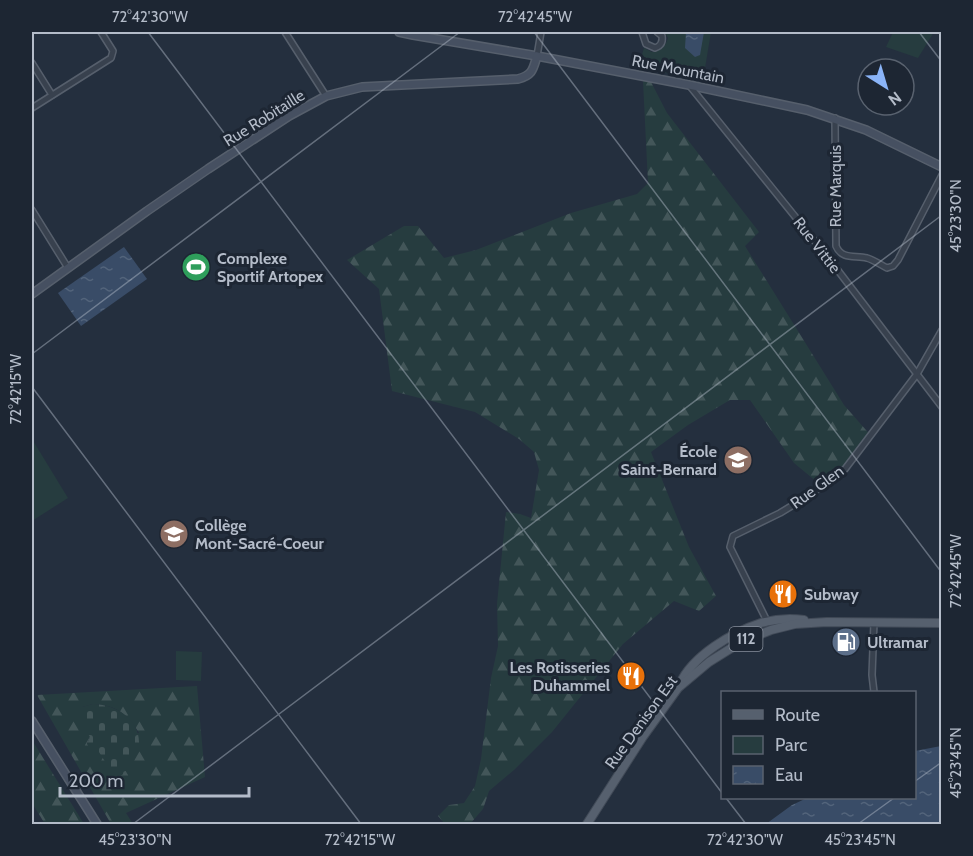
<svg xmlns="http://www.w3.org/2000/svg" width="973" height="856" viewBox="0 0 973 856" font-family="Cabin,sans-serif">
	<defs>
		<pattern id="forest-firs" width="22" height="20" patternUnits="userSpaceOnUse" patternTransform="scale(1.5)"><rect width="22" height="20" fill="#263c3f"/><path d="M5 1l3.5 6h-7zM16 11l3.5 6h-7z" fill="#435659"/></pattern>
		<pattern id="cemetery-stones" width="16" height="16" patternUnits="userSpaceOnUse" patternTransform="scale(1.5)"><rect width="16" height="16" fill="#263c3f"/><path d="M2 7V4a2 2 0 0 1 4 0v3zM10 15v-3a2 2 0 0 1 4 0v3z" fill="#435659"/></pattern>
		<pattern id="water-ripples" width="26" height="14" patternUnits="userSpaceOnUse" patternTransform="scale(1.5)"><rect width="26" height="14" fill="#394c67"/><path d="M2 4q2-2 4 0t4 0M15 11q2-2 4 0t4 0" fill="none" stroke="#53647b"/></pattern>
	</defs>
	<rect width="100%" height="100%" fill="#242f3e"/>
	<g fill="url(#forest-firs)" fill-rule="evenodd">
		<polygon points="643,81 651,82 667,113 759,232 745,246 844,405 873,438 859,453 823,487 794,463 750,400 730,400 688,425 651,452 689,547 716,596 699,611 674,601 623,644 552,732 514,770 489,791 483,809 470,824 445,824 438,816 449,805 464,803 475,786 481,759 491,678 498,646 497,604 506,512 520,514 531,518 539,470 534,452 519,439 475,412 392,391 379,289 347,260 404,226 418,226 444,258 476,250 571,213 637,194 648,183"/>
		<path d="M197 686 205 777 126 813 133 824H111L37 695ZM93 704C116 705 128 714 139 733L87 744 90 737 82 707Z"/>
		<polygon points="32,740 84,824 45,824 32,803"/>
	</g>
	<path fill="url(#cemetery-stones)" d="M93 704C130 705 155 738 127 770 124 774 120 776 116 779L99 752 92 753 87 744 90 737 74 711 82 707Z"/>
	<g fill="#263c3f">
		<path d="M665 32H711L703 80 638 68 644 48 652 52C662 50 665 47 668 38Z"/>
		<polygon points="893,32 934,32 918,58 886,47"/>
		<polygon points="32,439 68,498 32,521"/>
		<polygon points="176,651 202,652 201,681 176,680"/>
	</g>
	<g fill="url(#water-ripples)">
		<polygon points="686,32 704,32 700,55 695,57 685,48"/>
		<polygon points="124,247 147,279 81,326 58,293"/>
		<polygon points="941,746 941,824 766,824 792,805 807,798 914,798 915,751"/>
	</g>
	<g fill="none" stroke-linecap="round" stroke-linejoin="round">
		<g stroke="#565f6c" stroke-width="8">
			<g id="street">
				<polyline points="285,32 326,96"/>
				<path d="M642 32 646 44 655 48C661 46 663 42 662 36L657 32"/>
				<polyline points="537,56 541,32"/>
				<polyline points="32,63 52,95"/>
				<polyline points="689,85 830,260 942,407"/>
				<polyline points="32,108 111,58 113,51 101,32"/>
				<path d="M835 118 836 246C842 260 855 255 867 258 874 260 881 265 887 268L893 266 898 260 942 175"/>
				<polyline points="32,210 68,268"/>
				<polyline points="768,623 730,547 733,536 780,513 808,496 845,469 917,374 942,330"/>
				<polyline points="874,692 872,675 874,622"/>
			</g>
		</g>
		<g stroke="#565f6c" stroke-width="10">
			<g id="secondary">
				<polyline points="399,32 413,35 537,56 689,85 807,110 866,130 942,167"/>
				<path d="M32 294 147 211 208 169 289 116 326 96 362 87 518 79C533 75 533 69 537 56"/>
				<polyline points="32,721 97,824"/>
			</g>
		</g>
		<g stroke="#414a57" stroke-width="10">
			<g id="primary">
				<path d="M680 684C692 656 733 632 761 623 775 619 790 618 804 620"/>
				<polyline points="587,824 642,738 678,688 709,662 741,642 771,630 795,624 827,622 942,623"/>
			</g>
		</g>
		<use href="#street" stroke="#38414e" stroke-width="5"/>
		<use href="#secondary" stroke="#465061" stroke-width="7"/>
		<use href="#primary" stroke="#56606e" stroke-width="8"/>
	</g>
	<path fill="none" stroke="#b4bcc9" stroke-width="1.5" stroke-opacity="0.45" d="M148 32 722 793M534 32 942 573M919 32 942 62M32 354 460 32M32 387 361 824M914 782 942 762M726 798 746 824M133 824 942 215M858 824 894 798"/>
	<defs>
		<g id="stadium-disc" transform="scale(1.5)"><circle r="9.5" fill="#2e9e5b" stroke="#1d2633"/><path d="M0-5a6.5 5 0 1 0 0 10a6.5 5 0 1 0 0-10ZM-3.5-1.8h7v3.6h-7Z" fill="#fff"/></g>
		<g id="school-disc" transform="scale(1.5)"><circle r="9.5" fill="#8d6e63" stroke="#1d2633"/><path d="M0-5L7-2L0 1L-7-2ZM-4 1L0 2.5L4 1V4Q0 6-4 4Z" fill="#fff"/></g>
		<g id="restaurant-disc" transform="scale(1.5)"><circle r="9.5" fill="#e8710a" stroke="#1d2633"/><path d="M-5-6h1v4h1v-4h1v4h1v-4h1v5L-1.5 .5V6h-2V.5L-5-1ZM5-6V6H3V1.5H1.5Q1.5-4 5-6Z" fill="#fff"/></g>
		<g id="fuel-disc" transform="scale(1.5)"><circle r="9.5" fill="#5c6f8a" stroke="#1d2633"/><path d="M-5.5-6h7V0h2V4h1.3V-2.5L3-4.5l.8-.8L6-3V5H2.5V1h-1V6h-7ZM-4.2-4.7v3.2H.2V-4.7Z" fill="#fff"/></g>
	</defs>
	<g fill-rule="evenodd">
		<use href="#stadium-disc" x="196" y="267"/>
		<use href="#school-disc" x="738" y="460"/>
		<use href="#school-disc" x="174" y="534"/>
		<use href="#restaurant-disc" x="783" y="594"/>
		<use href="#fuel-disc" x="846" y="642"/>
		<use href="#restaurant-disc" x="631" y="676"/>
	</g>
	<g text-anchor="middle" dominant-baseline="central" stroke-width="6" stroke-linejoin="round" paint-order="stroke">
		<rect fill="#1d2633" stroke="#878f9c" stroke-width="1.5" x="729.5" y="627" width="33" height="24" rx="4.5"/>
		<g font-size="15" font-weight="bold" fill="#b4bcc9">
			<text x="746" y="639">112</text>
		</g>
		<g font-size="16" fill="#b4bcc9" stroke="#1d2633">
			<text transform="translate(678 69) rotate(11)">Rue Mountain</text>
			<text transform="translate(264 118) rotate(-32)">Rue Robitaille</text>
			<text transform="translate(835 186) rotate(-90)">Rue Marquis</text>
			<text transform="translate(817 245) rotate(52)">Rue Vittie</text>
			<text transform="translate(817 487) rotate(-36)">Rue Glen</text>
			<text transform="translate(641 722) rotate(-54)">Rue Denison Est</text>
		</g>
		<g font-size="16" font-weight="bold" fill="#b4bcc9" stroke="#1d2633" text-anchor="start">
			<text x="217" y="258">Complexe<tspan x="217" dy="18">Sportif Artopex</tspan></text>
			<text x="717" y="451" text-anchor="end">École<tspan x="717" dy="18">Saint-Bernard</tspan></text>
			<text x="195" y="525">Collège<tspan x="195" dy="18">Mont-Sacré-Coeur</tspan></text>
			<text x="804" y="594">Subway</text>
			<text x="867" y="642">Ultramar</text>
			<text x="610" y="667" text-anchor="end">Les Rotisseries<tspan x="610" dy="18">Duhammel</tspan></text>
		</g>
	</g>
	<rect width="973" height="856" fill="none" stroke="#1d2633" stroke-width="66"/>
	<rect x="721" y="691" width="195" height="108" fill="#1d2633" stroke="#59626f" stroke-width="1.5"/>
	<rect x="733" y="710" width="30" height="9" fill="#56606e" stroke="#59626f" stroke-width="1.5"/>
	<text x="775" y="721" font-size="18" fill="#b4bcc9">Route</text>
	<rect x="733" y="736" width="30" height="18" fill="#263c3f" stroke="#59626f" stroke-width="1.5"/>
	<text x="775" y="751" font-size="18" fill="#b4bcc9">Parc</text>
	<rect x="733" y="766" width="30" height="18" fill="url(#water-ripples)" stroke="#59626f" stroke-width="1.5"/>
	<text x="775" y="781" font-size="18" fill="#b4bcc9">Eau</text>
	<g transform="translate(886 87) rotate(143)"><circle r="28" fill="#1d2633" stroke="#59626f" stroke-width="1.5"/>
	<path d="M0-4.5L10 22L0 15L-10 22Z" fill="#8ab4f8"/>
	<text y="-9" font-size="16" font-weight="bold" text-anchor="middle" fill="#b4bcc9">N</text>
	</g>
	<path d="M60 787v9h189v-9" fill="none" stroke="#b4bcc9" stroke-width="3"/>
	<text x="69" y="787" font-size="18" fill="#b4bcc9" stroke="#1d2633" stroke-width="4.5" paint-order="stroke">200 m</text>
	<rect x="33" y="33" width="907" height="790" fill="none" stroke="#b4bcc9" stroke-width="2"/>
	<g font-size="15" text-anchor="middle" fill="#b4bcc9">
		<text x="150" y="22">72°42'30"W</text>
		<text x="535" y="22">72°42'45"W</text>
		<text transform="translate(956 216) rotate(-90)" y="5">45°23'30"N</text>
		<text transform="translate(16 389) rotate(-90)" y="5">72°42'15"W</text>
		<text transform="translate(956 571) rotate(-90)" y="5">72°42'45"W</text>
		<text transform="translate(956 763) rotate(-90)" y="5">45°23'45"N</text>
		<text x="135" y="845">45°23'30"N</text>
		<text x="360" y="845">72°42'15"W</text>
		<text x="745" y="845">72°42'30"W</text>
		<text x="860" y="845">45°23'45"N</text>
	</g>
</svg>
